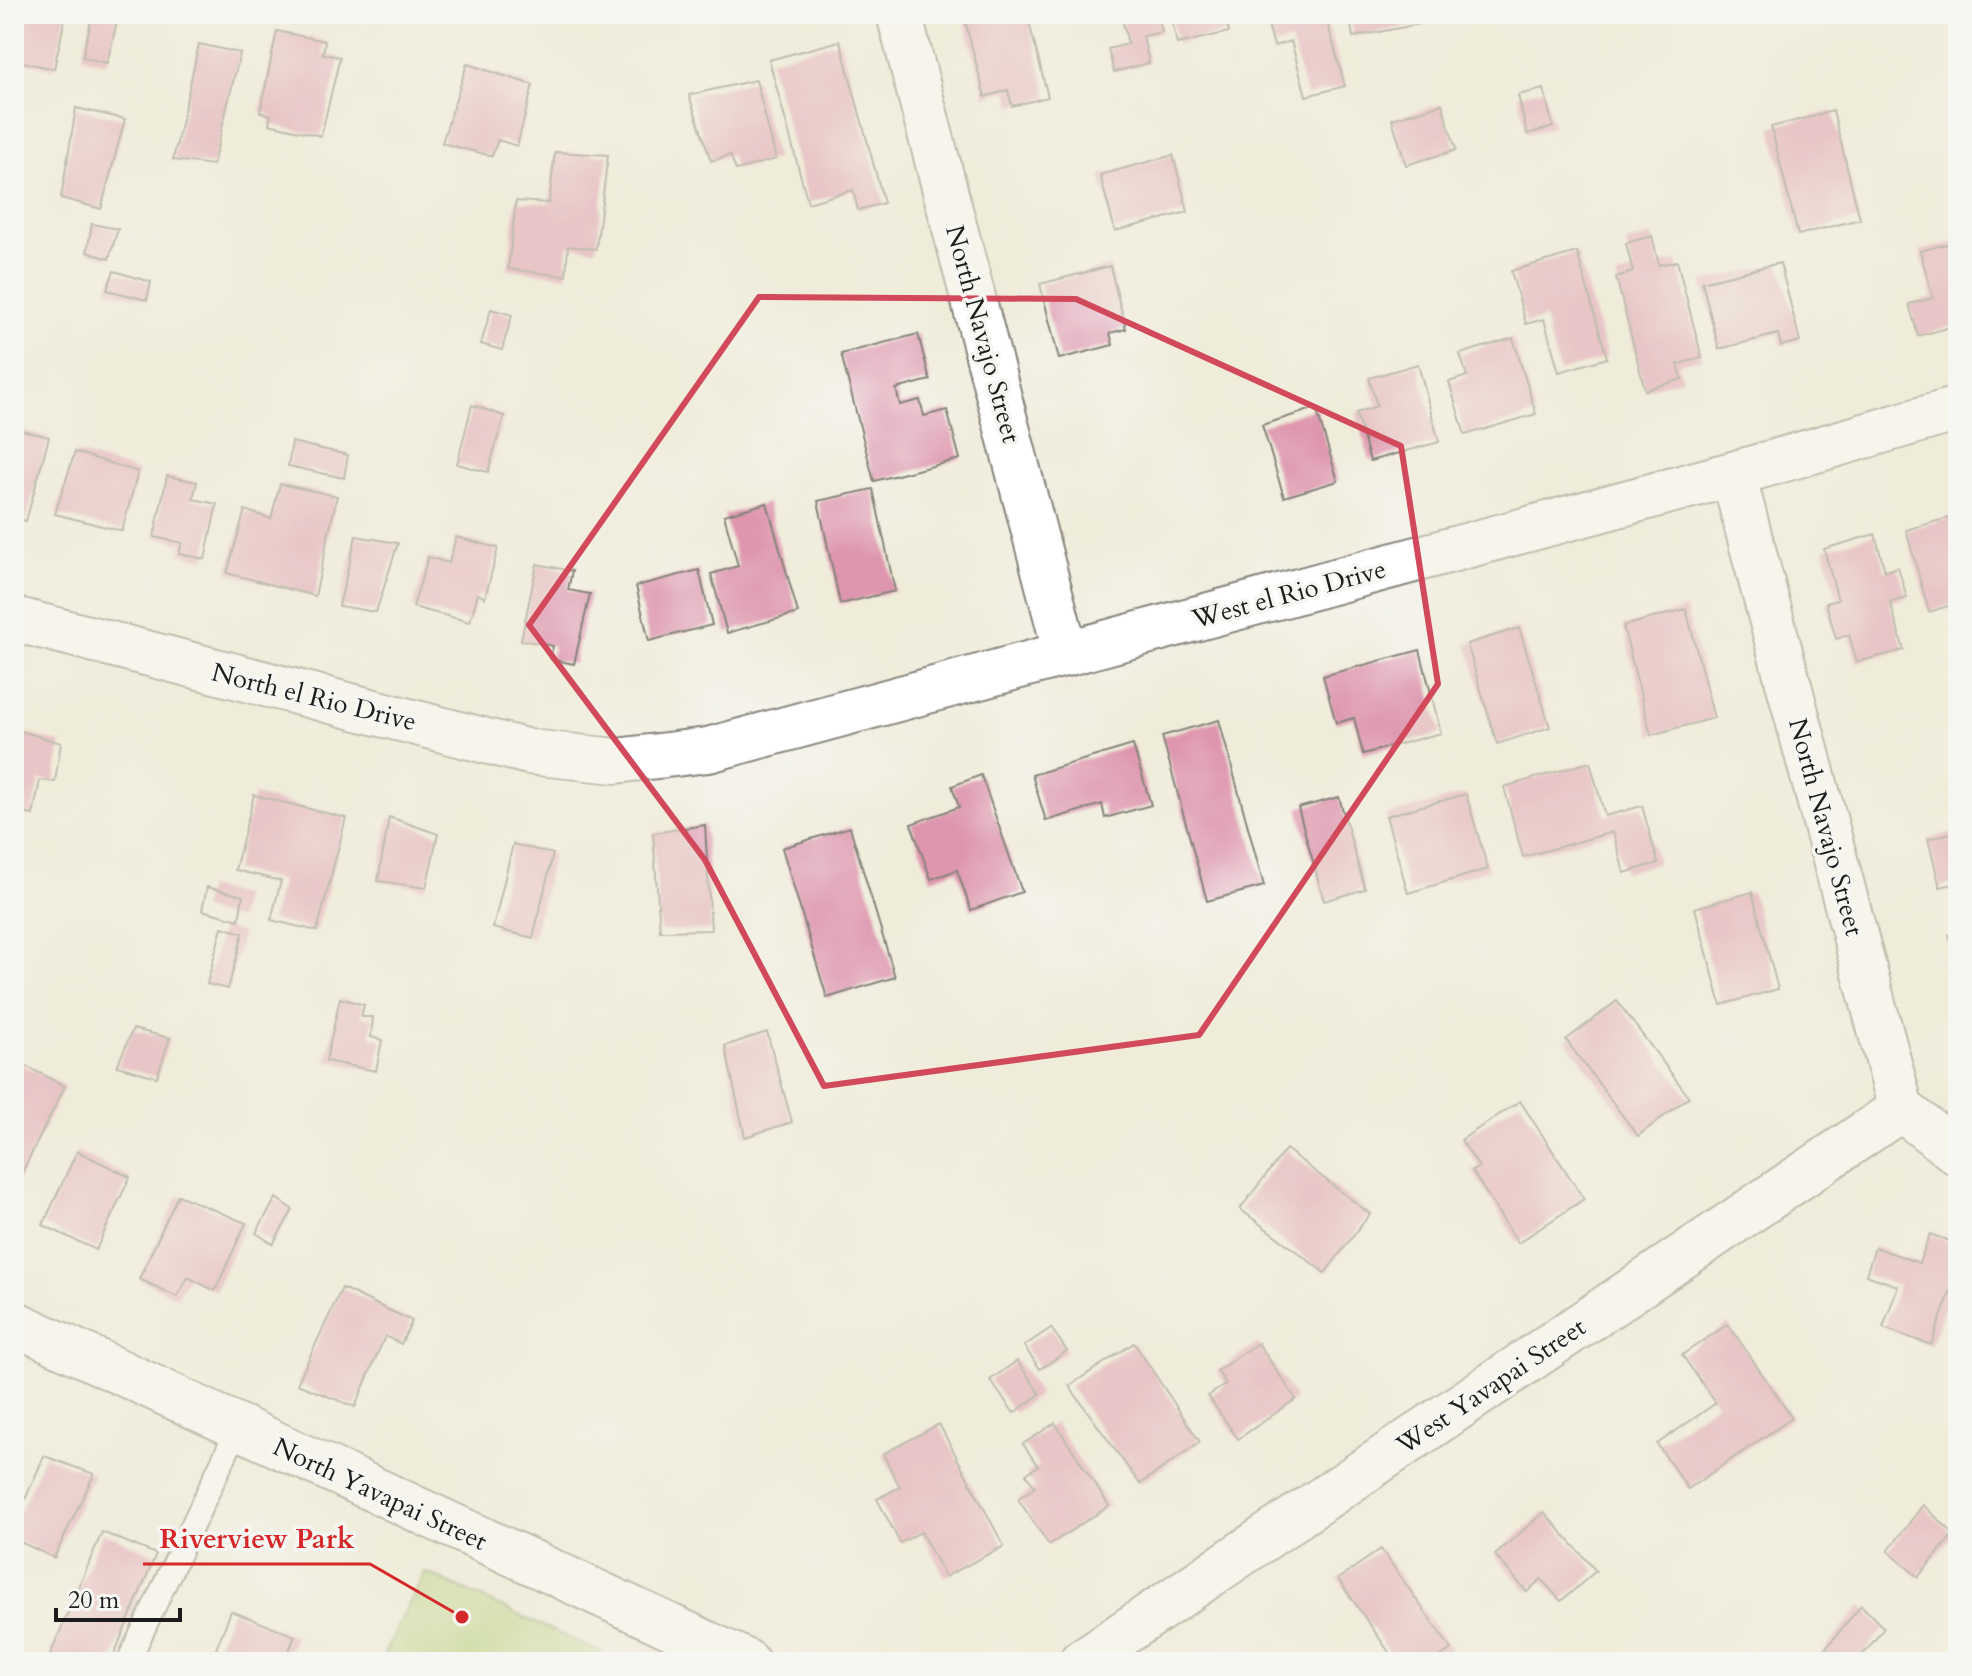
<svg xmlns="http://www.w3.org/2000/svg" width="1972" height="1676" viewBox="0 0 1972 1676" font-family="Cardo,serif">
	<rect width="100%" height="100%" fill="#f6f6f2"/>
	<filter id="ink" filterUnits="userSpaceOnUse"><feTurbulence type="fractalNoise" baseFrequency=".0125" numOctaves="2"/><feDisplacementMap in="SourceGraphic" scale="16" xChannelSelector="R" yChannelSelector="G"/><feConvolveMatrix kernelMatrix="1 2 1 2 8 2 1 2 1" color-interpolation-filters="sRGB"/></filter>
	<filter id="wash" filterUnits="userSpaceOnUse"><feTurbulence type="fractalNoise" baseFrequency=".006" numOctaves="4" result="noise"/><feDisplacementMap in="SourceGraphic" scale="32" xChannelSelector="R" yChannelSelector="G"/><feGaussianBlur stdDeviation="1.8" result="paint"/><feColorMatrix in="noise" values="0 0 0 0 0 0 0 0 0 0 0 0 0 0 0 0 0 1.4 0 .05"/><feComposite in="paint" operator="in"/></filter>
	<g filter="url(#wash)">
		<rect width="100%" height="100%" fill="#f0ecda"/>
		<polygon fill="#b0cd74" stroke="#667448" stroke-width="2" points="425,1572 621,1662 380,1662"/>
		<g id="blocks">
			<g fill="#de96ae">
				<polygon points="14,14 66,14 54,69 14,60"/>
				<polygon points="93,14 119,14 107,63 82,57"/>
				<polygon points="963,14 1027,14 1048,97 1012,106 1008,90 985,97"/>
				<polygon points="1121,14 1225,14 1229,32 1177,44 1171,16 1159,19 1162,32 1143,36 1149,63 1114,72 1108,49 1128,44"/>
				<polygon points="1265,14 1325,14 1345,86 1306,96 1291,41 1274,46"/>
				<polygon points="1349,14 1419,14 1420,24 1353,37"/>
				<polygon points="277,31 325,41 323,54 340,57 321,136 269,124 271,115 260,112"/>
				<polygon points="840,41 884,203 858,210 853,190 808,203 769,60"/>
				<polygon points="199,44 240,53 213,165 173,160"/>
				<polygon points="467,64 533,85 517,146 498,140 492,156 442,143"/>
				<polygon points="756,80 776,159 736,170 730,155 711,161 689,95"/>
				<polygon points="1544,89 1553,127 1527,134 1518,95"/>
				<polygon points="1442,104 1456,150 1406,165 1392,119"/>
				<polygon points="76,108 125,119 101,209 61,198"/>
				<polygon points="1833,111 1860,219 1798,235 1771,127"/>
				<polygon points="555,152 608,155 596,249 568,246 566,276 508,269 516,201 549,203"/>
				<polygon points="1173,155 1188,212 1115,231 1100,175"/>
				<polygon points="92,224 118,229 109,259 87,252"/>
				<polygon points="1652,236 1659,265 1677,261 1702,358 1678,364 1682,379 1645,390 1616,277 1633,272 1626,243"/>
				<polygon points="1958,241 1958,325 1918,336 1909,304 1933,298 1920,251"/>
				<polygon points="1577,252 1607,358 1559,372 1544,319 1526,324 1511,271"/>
				<polygon points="1780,263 1800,341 1781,346 1778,334 1719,349 1702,282"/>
				<polygon points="1110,266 1126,329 1110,333 1113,345 1059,359 1040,284"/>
				<polygon points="114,271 151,282 147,300 107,290"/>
				<polygon points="491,309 512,315 502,350 481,344"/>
				<polygon points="918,334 930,380 896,389 900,405 920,400 924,416 947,410 960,459 874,481 841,354"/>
				<polygon points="1513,338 1536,414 1465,435 1449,382 1467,376 1460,354"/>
				<polygon points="1418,364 1439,442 1370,461 1356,413 1377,406 1369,378"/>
				<polygon points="472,405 504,416 488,472 457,464"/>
				<polygon points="1316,408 1338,481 1284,497 1262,425"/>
				<polygon points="14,428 49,437 26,521 14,518"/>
				<polygon points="292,442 348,455 344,478 288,466"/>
				<polygon points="75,452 138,472 122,531 55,514"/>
				<polygon points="167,476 197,482 193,499 217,504 205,559 179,554 182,543 154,537"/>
				<polygon points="280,484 337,496 315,596 227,573 245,510 271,519"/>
				<polygon points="873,489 895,591 840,604 818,501"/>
				<polygon points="767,503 798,613 727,633 711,574 738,566 724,515"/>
				<polygon points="1958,515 1958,603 1929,612 1906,530"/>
				<polygon points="1875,534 1885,571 1898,567 1907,598 1890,602 1904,650 1857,662 1849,635 1836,639 1826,603 1838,600 1824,549"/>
				<polygon points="356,536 398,543 376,612 339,606"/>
				<polygon points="456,537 498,548 485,598 478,594 470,622 413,607 428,557 449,563"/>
				<polygon points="537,564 572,571 568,590 590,594 574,664 550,659 553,646 521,640"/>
				<polygon points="699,570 712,625 649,641 636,586"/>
				<polygon points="1686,609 1714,718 1651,735 1623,626"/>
				<polygon points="1519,628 1550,727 1497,744 1467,644"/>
				<polygon points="1420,650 1441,733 1363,754 1354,718 1336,723 1323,676"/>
				<polygon points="1219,720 1264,886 1207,901 1162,736"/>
				<polygon points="14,729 61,743 55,782 40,780 33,815 14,812"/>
				<polygon points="1133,745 1151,805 1105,818 1102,804 1046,821 1032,775"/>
				<polygon points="1590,762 1605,816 1642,806 1658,863 1624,873 1613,832 1523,857 1504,787"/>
				<polygon points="981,775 1022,892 971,910 957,870 931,879 911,824 959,807 952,786"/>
				<polygon points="1466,794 1488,869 1408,893 1386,816"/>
				<polygon points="254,795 346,818 317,931 271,920 281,881 235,870"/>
				<polygon points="1339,797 1365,889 1324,901 1298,808"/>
				<polygon points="389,817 438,834 426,888 378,881"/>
				<polygon points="705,825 711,930 660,931 653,833"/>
				<polygon points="850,827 895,977 827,998 782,848"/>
				<polygon points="1958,831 1958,883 1940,887 1928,839"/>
				<polygon points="513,844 553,854 533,938 493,928"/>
				<polygon points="207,887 243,896 239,920 202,910"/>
				<polygon points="1752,892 1778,989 1721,1005 1695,908"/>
				<polygon points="222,927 243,933 228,989 207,984"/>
				<polygon points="1958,932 1958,969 1957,969 1949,935"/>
				<polygon points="340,998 364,1005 361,1017 373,1017 371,1037 382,1040 376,1071 326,1061"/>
				<polygon points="1617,1001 1689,1097 1638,1136 1566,1040"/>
				<polygon points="133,1029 170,1038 157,1077 117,1066"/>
				<polygon points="767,1032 792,1122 745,1137 725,1046"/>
				<polygon points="14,1060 65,1086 14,1189"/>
				<polygon points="1520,1101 1584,1199 1518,1243 1472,1171 1479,1167 1461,1140"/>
				<polygon points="1286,1149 1370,1214 1325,1273 1240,1209"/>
				<polygon points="77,1151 130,1177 96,1250 43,1225"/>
				<polygon points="178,1195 246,1223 215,1291 188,1277 177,1297 139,1279"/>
				<polygon points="276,1198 293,1210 273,1244 256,1233"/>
				<polygon points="1930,1234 1958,1244 1958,1270 1931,1345 1883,1328 1898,1286 1866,1275 1875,1247 1919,1263"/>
				<polygon points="342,1288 412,1321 401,1344 385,1336 355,1407 297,1384"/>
				<polygon points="1728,1324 1792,1418 1688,1489 1657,1444 1716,1403 1682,1355"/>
				<polygon points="1051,1328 1067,1351 1040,1369 1024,1346"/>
				<polygon points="1134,1343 1200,1442 1140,1484 1069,1386"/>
				<polygon points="1258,1343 1296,1399 1238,1439 1208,1396 1226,1384 1217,1371"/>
				<polygon points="1017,1361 1040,1394 1014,1413 990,1380"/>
				<polygon points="1055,1423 1109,1506 1049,1545 1018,1499 1035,1487 1026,1474 1038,1466 1023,1444"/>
				<polygon points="939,1424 1004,1546 945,1577 921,1532 900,1543 877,1499 900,1487 883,1454"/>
				<polygon points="44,1456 94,1474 54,1558 14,1539 14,1525"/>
				<polygon points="1923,1505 1954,1534 1918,1577 1888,1551"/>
				<polygon points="1544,1512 1596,1571 1561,1601 1541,1579 1527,1592 1495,1555"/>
				<polygon points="102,1532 156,1554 111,1662 47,1662"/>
				<polygon points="1381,1549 1451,1649 1433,1662 1396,1662 1338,1579"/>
				<polygon points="1861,1605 1884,1628 1857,1662 1832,1662 1822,1653"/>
				<polygon points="231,1611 295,1636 286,1658 296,1662 211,1662"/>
			</g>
		</g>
	</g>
	<g filter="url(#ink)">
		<use href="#blocks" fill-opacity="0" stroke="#86847b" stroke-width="2"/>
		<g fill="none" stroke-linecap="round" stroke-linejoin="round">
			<g stroke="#86847b" stroke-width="26">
				<polyline id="lane" points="128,1662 238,1428"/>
			</g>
			<g stroke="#86847b" stroke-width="48">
				<g id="street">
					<polyline points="899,14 1066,654"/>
					<polyline points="1733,474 1901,1109 1958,1153"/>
					<polyline points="14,619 529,752 616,761 708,750 1733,474 1958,409"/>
					<polyline points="14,1323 747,1662"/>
					<polyline points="1081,1662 1901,1109"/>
				</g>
			</g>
			<use href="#lane" stroke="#fff" stroke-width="22"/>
			<use href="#street" stroke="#fff" stroke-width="44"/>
		</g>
	</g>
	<path d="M0 0H1972V1676H0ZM759 297 1076 299 1401 446 1438 684 1199 1035 824 1086 705 860 529 625Z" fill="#f0ecda" fill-opacity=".55" fill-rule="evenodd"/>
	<path fill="none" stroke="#d1495b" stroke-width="6" stroke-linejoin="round" d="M759 297 1076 299 1401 446 1438 684 1199 1035 824 1086 705 860 529 625Z"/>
	<g text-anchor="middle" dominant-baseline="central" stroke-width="7" stroke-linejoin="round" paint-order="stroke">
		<g font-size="26" fill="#1c1c1c" stroke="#f6f6f2">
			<text transform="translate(983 334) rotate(75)">North Navajo Street</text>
			<text transform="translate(1289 594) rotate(-15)">West el Rio Drive</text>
			<text transform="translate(314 697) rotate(14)">North el Rio Drive</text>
			<text transform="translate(1826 827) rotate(75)">North Navajo Street</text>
			<text transform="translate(1491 1386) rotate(-34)">West Yavapai Street</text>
			<text transform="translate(380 1494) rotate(25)">North Yavapai Street</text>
		</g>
	</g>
	<path fill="none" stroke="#d62828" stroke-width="3" d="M462 1617L370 1564H143"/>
	<circle fill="#d62828" stroke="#f6f6f2" stroke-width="3" cx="462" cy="1617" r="8"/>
	<g font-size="28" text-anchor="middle" font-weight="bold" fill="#d62828" stroke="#f6f6f2" stroke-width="7" stroke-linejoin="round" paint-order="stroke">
		<text x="257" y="1548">Riverview Park</text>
	</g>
	<rect width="1972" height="1676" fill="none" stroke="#f6f6f2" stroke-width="48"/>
	<path d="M56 1608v12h124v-12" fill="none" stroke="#1c1c1c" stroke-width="4"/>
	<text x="68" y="1608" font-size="24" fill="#1c1c1c" stroke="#f6f6f2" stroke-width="6" paint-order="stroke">20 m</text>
</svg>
